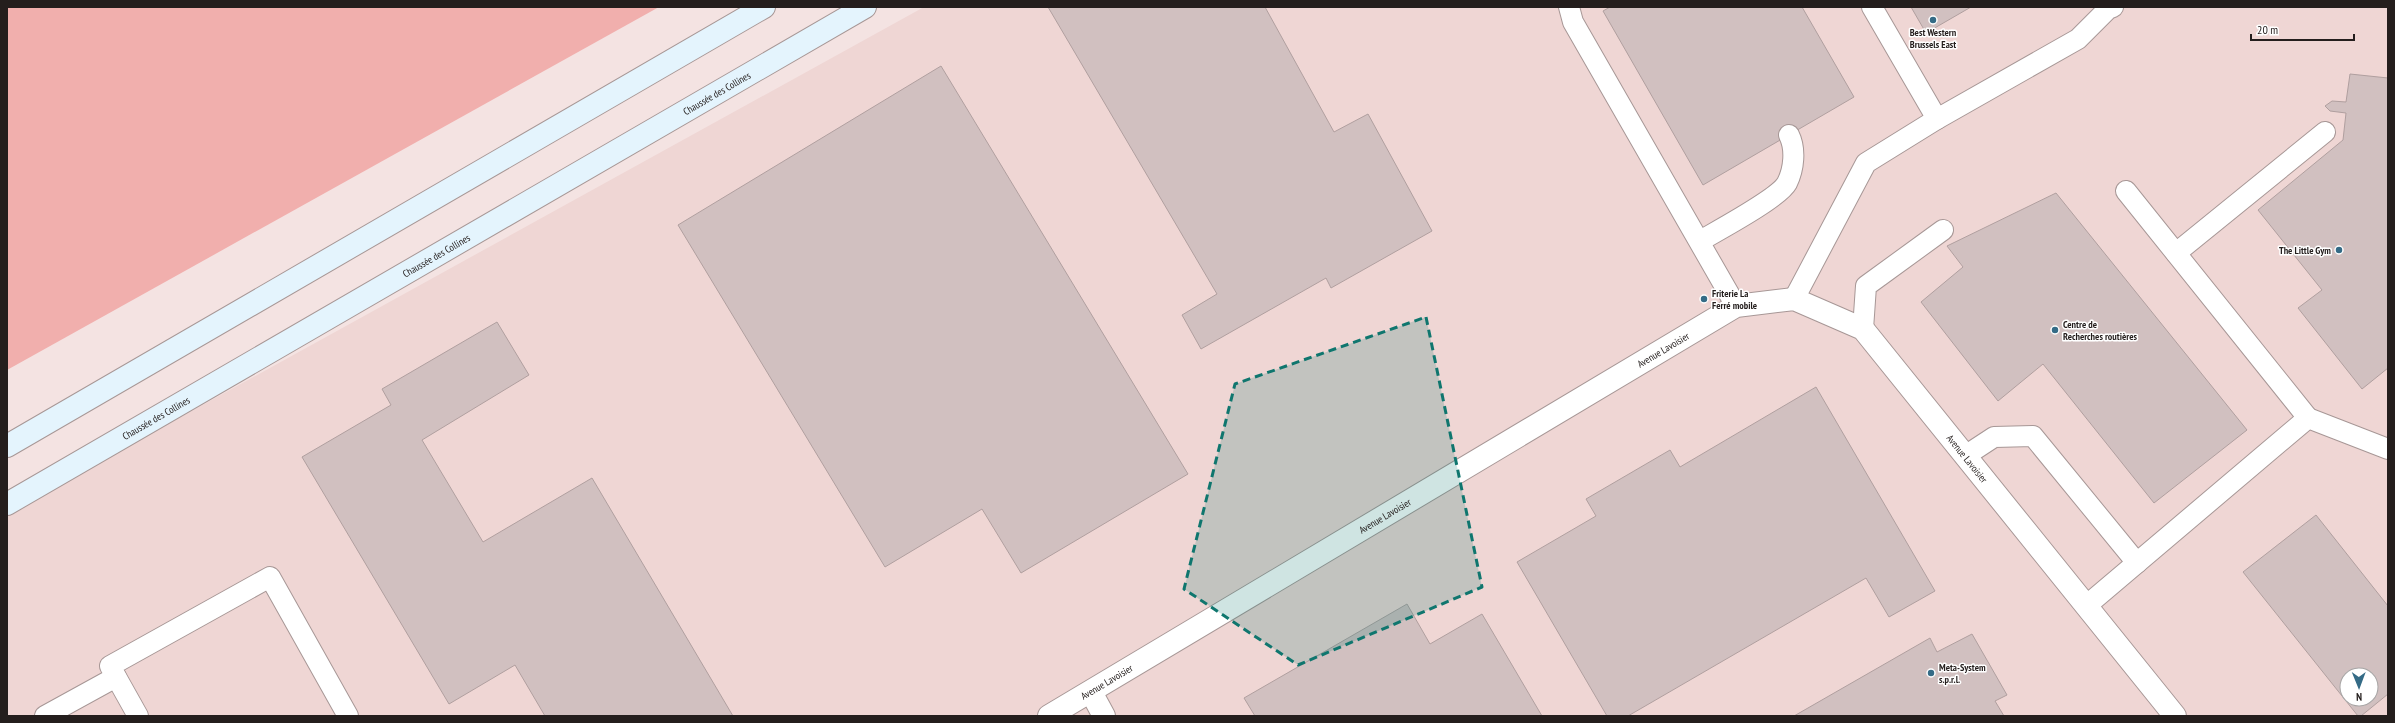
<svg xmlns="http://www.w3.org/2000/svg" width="2395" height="723" viewBox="0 0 2395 723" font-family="'PT Sans Narrow',sans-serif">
	<rect width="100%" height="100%" fill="#f4e3e2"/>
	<path fill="#efd6d4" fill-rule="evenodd" d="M924 7H2388V716H7V513ZM2347 675H2371V699H2347Z"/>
	<polygon fill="#f1afad" points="7,7 659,7 7,370"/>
	<g fill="#d1c0c0" stroke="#b09f9f" fill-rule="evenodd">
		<polygon points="1048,7 1265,7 1334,132 1368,114 1432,231 1331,288 1326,278 1201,349 1182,315 1217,294"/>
		<polygon points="1610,7 1802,7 1854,97 1703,185 1603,11"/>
		<polygon points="1911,7 1971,7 1926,33"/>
		<polygon points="941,66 1188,474 1021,573 982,509 885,567 678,225"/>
		<polygon points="2350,74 2388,78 2388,368 2362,389 2298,308 2322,290 2258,210 2343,140 2346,113 2330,111 2325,106 2332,101 2346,102"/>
		<polygon points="2056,193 2247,430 2154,503 2043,364 1998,401 1921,302 1963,267 1947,246"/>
		<polygon points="497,322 529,375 422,440 483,542 592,478 733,716 545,716 515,665 449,704 302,457 391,405 382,389"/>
		<polygon points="1816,387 1935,591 1889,617 1866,578 1628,716 1607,716 1517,562 1596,516 1586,499 1670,450 1680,467"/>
		<path d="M2316 515 2388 606V694L2361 716H2358L2243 572ZM2347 675H2371V699H2347Z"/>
		<polygon points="1407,604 1430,644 1482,614 1542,716 1255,716 1244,698"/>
		<polygon points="1972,634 2007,695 1995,701 2004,716 1794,716 1930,638 1937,652"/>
	</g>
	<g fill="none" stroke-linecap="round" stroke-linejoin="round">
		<g stroke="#a79796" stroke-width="22">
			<g id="lane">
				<polyline points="1569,7 1573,22 1736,306"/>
				<polyline points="1872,7 1937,119"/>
				<polyline points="2126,191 2308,418"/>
				<path d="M1700 241C1717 231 1779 198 1787 183 1794 169 1796 149 1789 135"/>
				<polyline points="2176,253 2325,132"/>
				<polyline points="1794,299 1866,163 1937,119 2078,39 2108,9 2113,7"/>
				<polyline points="1863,329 1866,286 1943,230"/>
				<polyline points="1965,456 1994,437 2033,436 2137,563"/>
				<polyline points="2086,606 2308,418 2388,449"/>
				<polyline points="45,716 116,677"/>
				<polyline points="138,716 110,666 270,577 348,716"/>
			</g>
		</g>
		<g stroke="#a79796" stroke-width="24">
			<g id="street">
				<polyline points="1091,692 1104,716"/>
				<path id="s1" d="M1049 716 1736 306 1794 299 1863 329 2175 716"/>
			</g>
		</g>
		<g stroke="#a79796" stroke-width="24">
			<g id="secondary">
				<polyline points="7,446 764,7"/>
				<path id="s2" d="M7 504 865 7"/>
			</g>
		</g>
		<use href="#lane" stroke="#fff" stroke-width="20"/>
		<use href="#street" stroke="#fff" stroke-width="22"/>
		<use href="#secondary" stroke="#e4f4fd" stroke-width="22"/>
	</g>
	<path fill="#0f766e" fill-opacity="0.2" stroke="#0f766e" stroke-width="3" stroke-dasharray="8 5" stroke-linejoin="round" d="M1426 317 1482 587 1298 665 1184 589 1235 384Z"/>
	<g fill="#346b86" stroke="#fff" stroke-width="1.5">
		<circle cx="1933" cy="20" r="4"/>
		<circle cx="2339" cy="250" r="4"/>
		<circle cx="1704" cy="299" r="4"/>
		<circle cx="2055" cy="330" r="4"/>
		<circle cx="1931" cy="673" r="4"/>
	</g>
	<g text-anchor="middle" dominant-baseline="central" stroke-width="3" stroke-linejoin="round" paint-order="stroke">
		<g font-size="10" font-weight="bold" fill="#241e1d" stroke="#fff" text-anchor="start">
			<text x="1933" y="32" text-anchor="middle">Best Western<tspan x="1933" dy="12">Brussels East</tspan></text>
			<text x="2331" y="250" text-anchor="end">The Little Gym</text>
			<text x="1712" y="293">Friterie La<tspan x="1712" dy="12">Ferré mobile</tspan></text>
			<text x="2063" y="324">Centre de<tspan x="2063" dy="12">Recherches routières</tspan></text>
			<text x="1939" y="667">Meta-System<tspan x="1939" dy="12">s.p.r.l.</tspan></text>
		</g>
		<g font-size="10" fill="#241e1d" stroke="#fff">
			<text stroke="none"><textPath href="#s2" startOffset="820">Chaussée des Collines</textPath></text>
			<text stroke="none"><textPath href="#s2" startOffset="496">Chaussée des Collines</textPath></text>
			<text stroke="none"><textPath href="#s1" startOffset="715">Avenue Lavoisier</textPath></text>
			<text stroke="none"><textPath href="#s2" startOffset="172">Chaussée des Collines</textPath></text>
			<text stroke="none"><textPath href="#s1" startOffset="1100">Avenue Lavoisier</textPath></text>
			<text stroke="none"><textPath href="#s1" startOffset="391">Avenue Lavoisier</textPath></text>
			<text stroke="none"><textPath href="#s1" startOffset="67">Avenue Lavoisier</textPath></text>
		</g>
	</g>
	<rect width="2395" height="723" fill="none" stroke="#241e1d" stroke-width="16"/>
	<g transform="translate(2359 687) rotate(179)"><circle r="19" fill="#ffffff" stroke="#a7a5a5"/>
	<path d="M0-3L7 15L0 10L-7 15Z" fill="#346b86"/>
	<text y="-6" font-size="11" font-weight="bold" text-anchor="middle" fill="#241e1d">N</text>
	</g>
	<path d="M2251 34v6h103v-6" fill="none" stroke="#241e1d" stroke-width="2"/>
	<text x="2257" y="34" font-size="12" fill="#241e1d" stroke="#ffffff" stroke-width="3" paint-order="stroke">20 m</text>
</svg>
